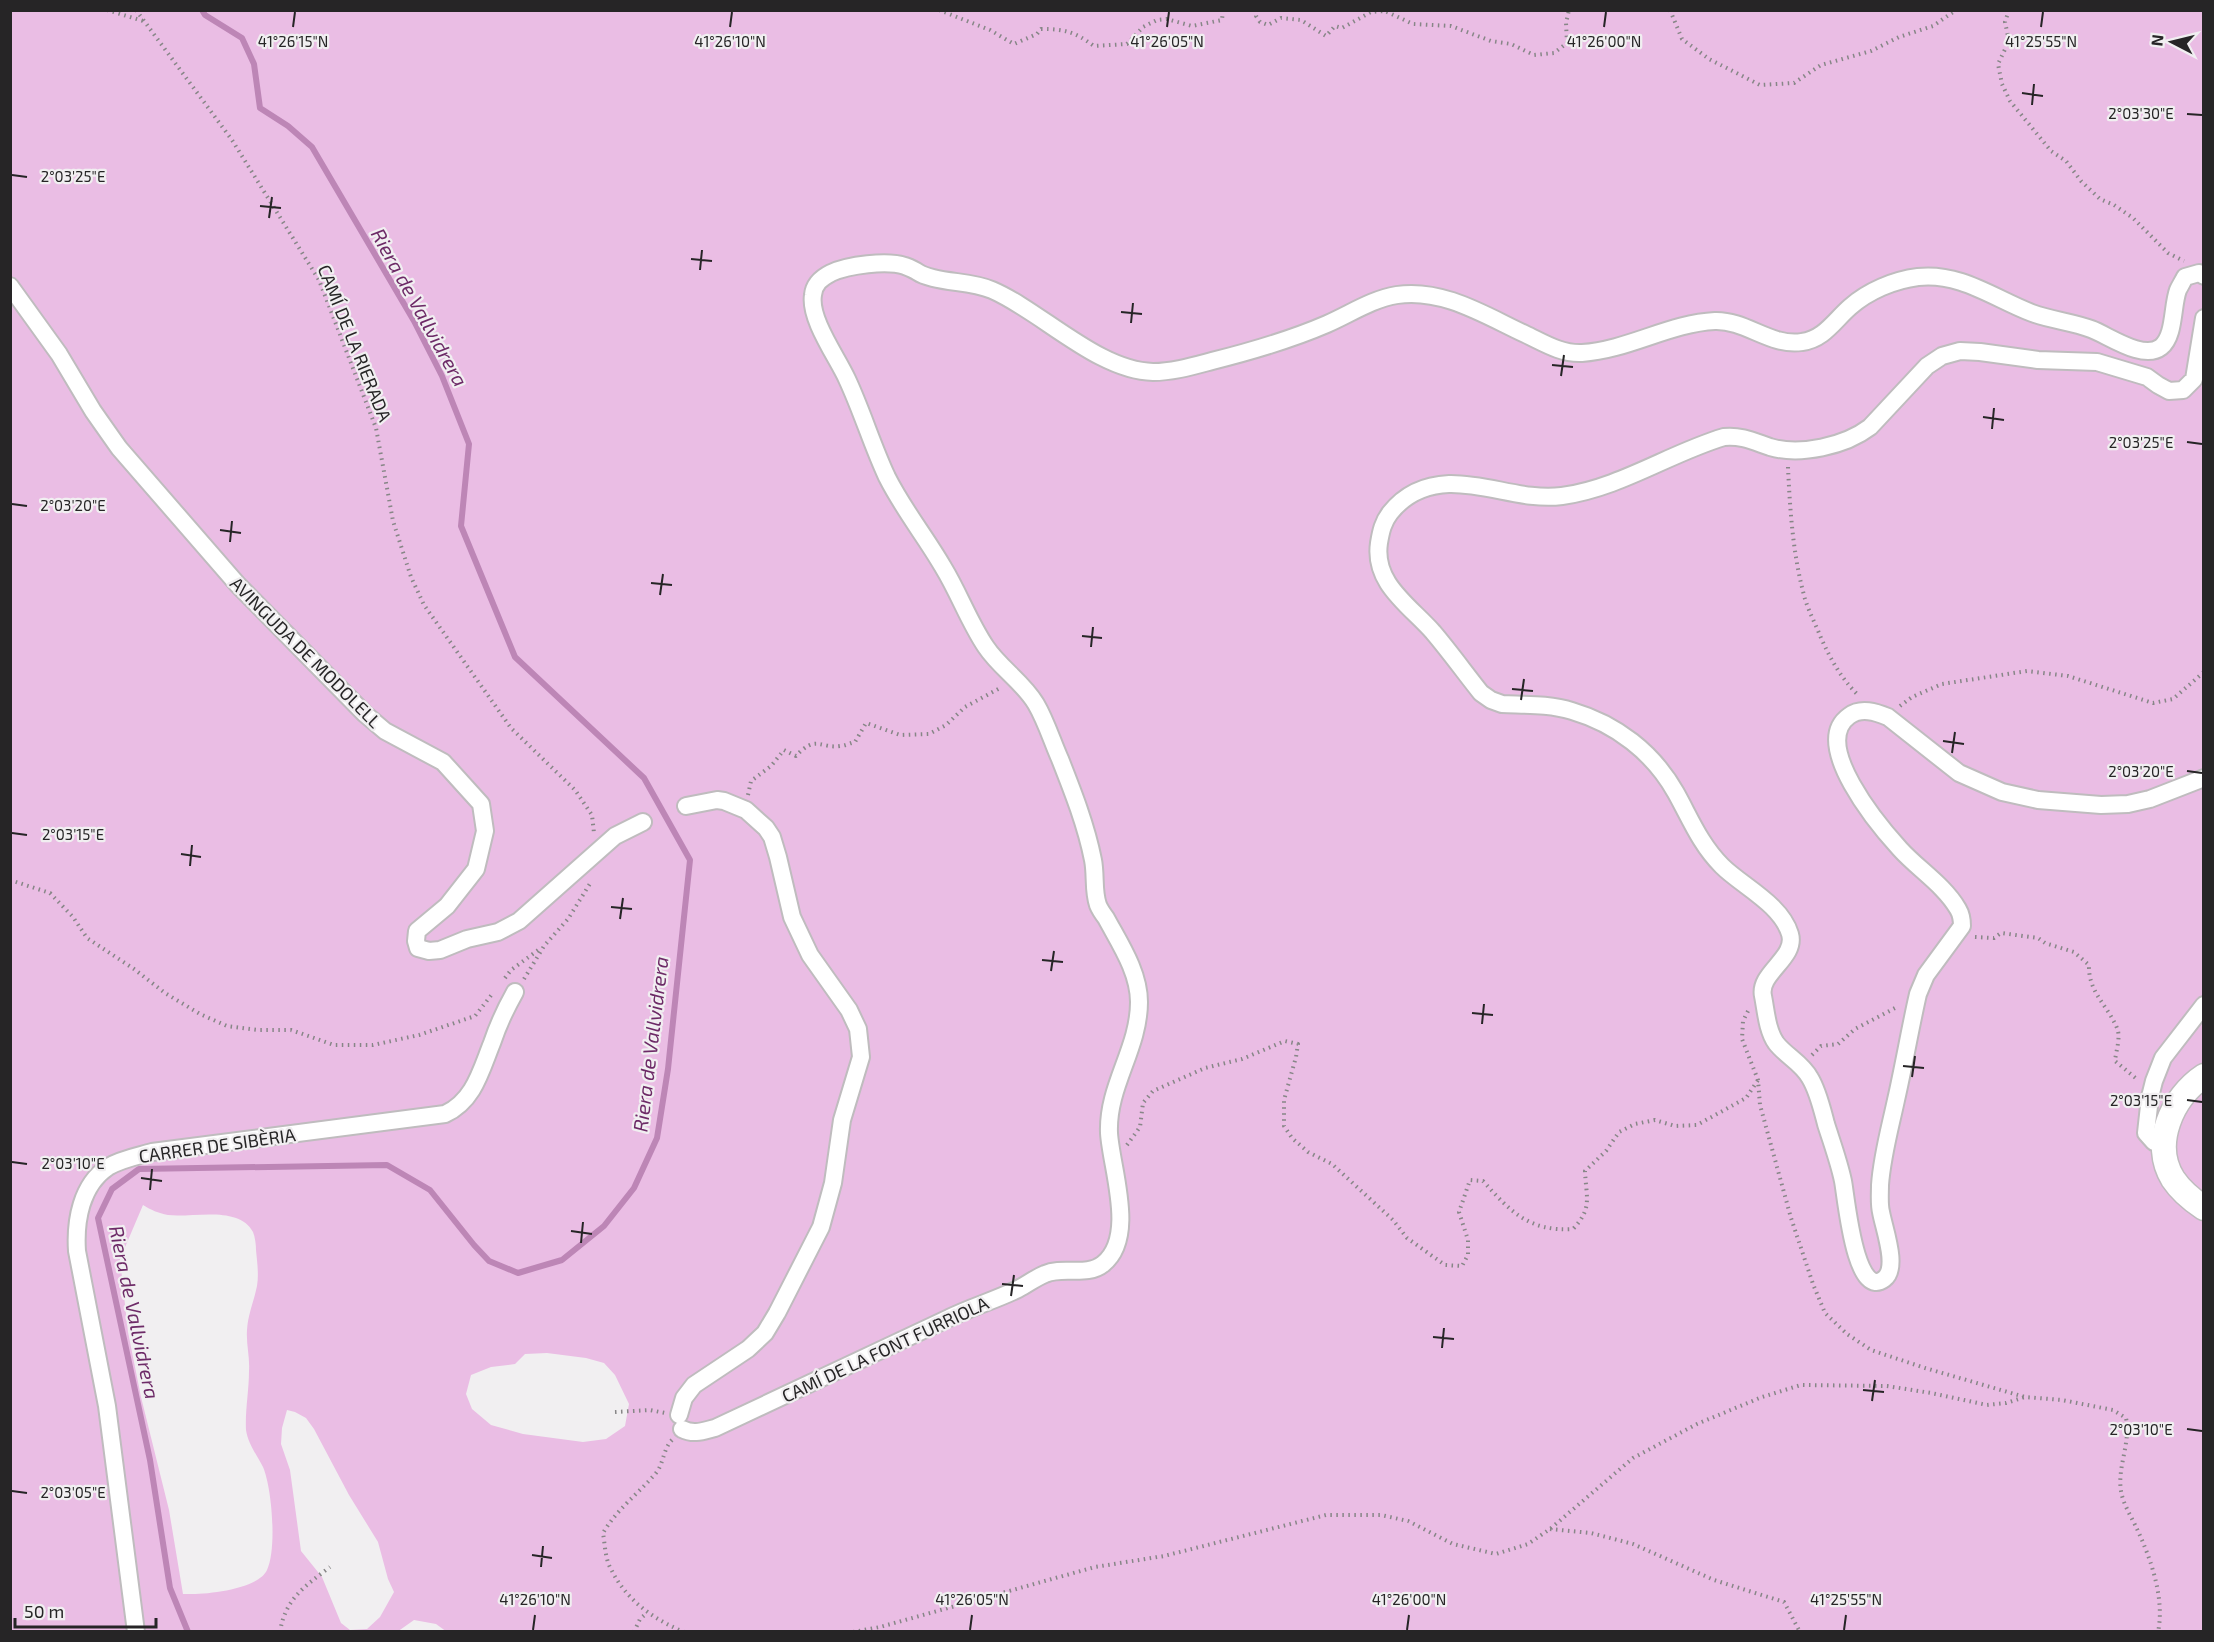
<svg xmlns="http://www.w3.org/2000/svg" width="2214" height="1642" viewBox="0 0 2214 1642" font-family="'Exo 2',sans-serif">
	<rect width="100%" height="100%" fill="#f1eff1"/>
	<path fill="#eabde4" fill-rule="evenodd" d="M11 11H2203V1631L447 1632 436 1624 414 1620 397 1632H11ZM143 1205C151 1210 158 1213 168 1215 192 1218 239 1205 253 1232 255 1237 256 1244 256 1250 257 1261 259 1274 257 1286 254 1301 248 1314 247 1330 246 1344 250 1357 249 1371 249 1390 245 1411 246 1430 248 1444 257 1455 263 1467 272 1488 277 1549 267 1570 258 1590 202 1595 183 1594L169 1510 141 1397 128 1332 120 1259ZM547 1353 586 1358 604 1363 615 1375 629 1404 625 1426 606 1439 583 1442 523 1434 491 1425 472 1409 466 1394 471 1375 491 1367 515 1364 525 1354ZM287 1410 295 1412 306 1418 314 1429 349 1495 378 1542 388 1579 394 1592 380 1617 367 1629 350 1630 341 1623 322 1577 301 1551 290 1470 281 1444 282 1428Z"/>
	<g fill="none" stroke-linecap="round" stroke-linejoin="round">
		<polyline stroke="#bd86b6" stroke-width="6" points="188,1632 170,1588 150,1460 98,1218 112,1189 139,1169 387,1165 430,1190 474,1245 489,1261 518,1273 562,1260 604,1226 634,1188 657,1138 668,1069 690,860 644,778 515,657 461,526 469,444 442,376 414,321 312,147 288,126 260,108 254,64 242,38 205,15 202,10"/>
		<g stroke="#bfbcbe" stroke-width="20">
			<g id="minor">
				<polyline points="10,286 59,354 93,411 119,448 238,585 365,714 385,731 443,762 481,804 485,831 476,869 447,906 417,931 416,941 418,948 429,951 440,950 467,939 498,932 519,921 615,836 643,822"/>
				<path d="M2204 318 2194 379 2183 390 2169 391 2158 385 2147 377 2097 362 2038 360 1980 352 1960 351 1942 356 1927 366 1870 427C1845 446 1800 456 1770 447 1755 442 1741 435 1724 437 1670 453 1620 488 1562 496 1524 501 1487 483 1449 484 1425 485 1405 494 1390 513 1383 522 1381 531 1379 543 1373 583 1409 605 1433 632 1450 652 1465 673 1481 693L1491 700 1502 704C1525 705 1550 704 1572 711 1616 724 1653 752 1676 793 1690 818 1700 844 1722 866 1742 886 1781 904 1790 934 1797 958 1758 973 1763 996 1766 1011 1767 1030 1776 1043 1786 1056 1802 1063 1810 1078 1818 1091 1822 1109 1826 1124 1832 1143 1839 1162 1843 1181 1846 1196 1855 1301 1884 1279 1899 1268 1884 1229 1881 1212 1879 1204 1880 1194 1880 1185 1882 1156 1890 1128 1896 1100 1904 1065 1910 1029 1918 994L1926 975 1962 926C1962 920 1961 914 1958 909 1944 885 1918 869 1900 849 1879 826 1810 744 1849 716 1861 707 1876 712 1888 717L1959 773 2002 792 2038 800 2101 805 2128 804 2150 799 2204 778"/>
				<polyline points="2164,1143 2154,1142 2146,1133 2150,1097 2154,1081 2163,1058 2204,1005"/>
				<polyline points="679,1415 684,1398 694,1385 748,1349 765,1333 777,1313 821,1227 833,1183 842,1120 861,1057 858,1029 849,1010 810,955 792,917 778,857 772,837 766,828 746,810 724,801 717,800 686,806"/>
				<path d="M682 1429C694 1435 703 1431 715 1428 793 1391 871 1355 949 1318 971 1307 996 1300 1018 1289 1028 1284 1035 1278 1045 1274 1063 1266 1087 1277 1103 1264 1137 1237 1111 1168 1109 1133 1107 1086 1139 1049 1139 1002 1139 972 1120 944 1106 918 1103 914 1100 910 1098 905 1093 891 1096 875 1093 860 1086 825 1073 792 1060 759 1052 741 1046 721 1036 704 1023 682 1000 668 986 647 969 622 959 593 943 567 925 536 903 509 887 477 872 445 862 411 847 379 837 357 809 319 813 295 814 284 821 278 831 273 848 265 887 260 905 266 924 273 913 273 933 278 953 283 973 282 992 290 1041 311 1098 371 1153 372 1173 372 1193 366 1212 361 1252 351 1290 340 1327 324 1350 314 1372 299 1397 295 1443 288 1486 316 1525 334 1544 343 1561 354 1582 353 1628 350 1670 323 1715 321 1746 320 1771 347 1802 342 1824 339 1834 321 1850 307 1868 291 1894 280 1918 277 1960 272 1995 299 2032 313 2051 320 2072 322 2091 329 2108 335 2143 361 2161 347 2175 336 2172 306 2178 290 2180 286 2183 281 2185 277L2199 273 2204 276"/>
				<path d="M136 1632 107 1406 77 1251C75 1221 81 1185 108 1167 121 1159 138 1156 152 1152L445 1114C474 1101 481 1070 492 1043 498 1025 506 1008 515 992"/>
			</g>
		</g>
		<g stroke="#bfbcbe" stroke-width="27">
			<path id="secondary" d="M2204 1076C2172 1097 2151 1144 2173 1179 2181 1191 2192 1200 2204 1208"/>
		</g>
		<g stroke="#878687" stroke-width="4" stroke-dasharray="1.5 4.5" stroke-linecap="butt">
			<polyline points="107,10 143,21"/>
			<polyline points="136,10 232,140 319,280 376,428 393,521 411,577 424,605 511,728 575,790 592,815 594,833"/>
			<path d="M939 10 990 30 1014 44 1037 34 1041 29C1065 29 1075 32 1094 46L1127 44 1143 27 1157 20 1167 19 1192 26 1222 20 1223 10"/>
			<polyline points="1257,10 1256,16 1260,22 1268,25 1281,18 1301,20 1326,36 1335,26 1342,28 1371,12 1385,11 1413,24 1451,26 1491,41 1511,44 1534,55 1554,53 1567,43 1566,23 1569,10"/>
			<polyline points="1670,10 1682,39 1709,59 1760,85 1794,83 1821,65 1871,51 1899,37 1933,26 1956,10"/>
			<polyline points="2009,10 2005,22 2009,41 1998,64 2002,84 2010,101 2051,151 2066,161 2081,181 2100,199 2114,205 2133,218 2168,253 2184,261"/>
			<path d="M1788 467C1790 511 1793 556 1805 599 1809 612 1816 625 1821 638 1831 660 1841 678 1858 695"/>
			<polyline points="1900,706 1912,697 1942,684 2027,671 2068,676 2153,703 2173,699 2204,672"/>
			<path d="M748 795 751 781 771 766 784 750 796 756C816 734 821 749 840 746 845 746 850 743 855 742L866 723 900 735 929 734 946 725 965 707 1000 688"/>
			<polyline points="10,880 50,893 73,917 87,938 134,969 165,993 200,1014 227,1026 258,1030 291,1030 334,1045 373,1045 419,1035 475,1016 493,993"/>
			<path d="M1975 937 1994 938 2001 933 2038 938 2045 943 2074 952 2089 965C2088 992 2108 1006 2117 1028 2121 1037 2116 1051 2115 1061L2138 1080"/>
			<polyline points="505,978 511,970 541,948"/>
			<polyline points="524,979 544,946 568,919 591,882"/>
			<path d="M1748 1011 1743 1021 1742 1039 1758 1080 1760 1105 1791 1218 1813 1284 1825 1313 1847 1334 1871 1350 1925 1368 2025 1397 2062 1400 2113 1410 2126 1418C2131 1443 2117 1467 2121 1491 2123 1504 2132 1518 2137 1529 2151 1559 2165 1599 2158 1632"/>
			<polyline points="1812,1055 1821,1046 1838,1044 1855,1029 1897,1007"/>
			<path d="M1127 1145 1140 1127 1143 1103 1153 1091 1205 1068 1242 1059 1285 1041 1298 1044 1296 1057 1284 1100V1126L1292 1138 1308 1152 1332 1164 1393 1220 1407 1238 1445 1265 1462 1266 1468 1255V1240L1459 1212 1470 1180 1483 1181C1510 1211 1529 1232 1573 1229 1593 1208 1586 1197 1585 1171L1606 1151 1619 1132 1635 1124 1655 1120 1675 1126 1697 1125 1746 1098 1758 1080"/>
			<polyline points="615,1412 650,1410 665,1413"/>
			<path d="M672 1440C663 1449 664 1463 656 1473 638 1494 617 1509 603 1533 605 1544 605 1559 611 1569 626 1600 653 1619 684 1632"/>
			<polyline points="1550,1529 1591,1533 1633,1544 1714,1580 1784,1602 1800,1632"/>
			<path d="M280 1632C285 1599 305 1586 330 1567"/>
			<polyline points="634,1632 640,1619 647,1613"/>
			<polyline points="853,1632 880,1627 1095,1567 1164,1556 1326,1515 1381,1515 1408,1521 1453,1544 1496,1554 1528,1544 1550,1529 1633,1458 1697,1424 1762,1397 1801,1385 1887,1386 1931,1393 1987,1405 2006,1403 2025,1397"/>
		</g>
		<use href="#minor" stroke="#fff" stroke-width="16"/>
		<use href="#secondary" stroke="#fff" stroke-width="24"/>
	</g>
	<path fill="none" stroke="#262526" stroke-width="2" d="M293 27 295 12M730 27 732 12M1167 27 1169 12M1604 27 1606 12M2041 27 2043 12M2022 93 2043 96M2032 105 2034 84M2187 114 2202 115M12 175 27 177M260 206 281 208M269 218 272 197M691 259 712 261M700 270 702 250M1121 312 1142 314M1131 323 1133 303M1552 365 1573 367M1561 376 1564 355M1983 417 2004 420M1992 429 1994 408M2187 442 2202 444M12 504 27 506M220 530 241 533M230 542 232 521M651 583 672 585M660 595 663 574M1082 636 1102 638M1091 647 1093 627M1512 689 1533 691M1521 700 1524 679M1943 741 1964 744M1952 753 1955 732M2187 771 2202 773M12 833 27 835M181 854 201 857M190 866 192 845M611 907 632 909M620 919 623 898M1042 960 1063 962M1051 971 1054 951M1472 1013 1493 1015M1482 1024 1484 1004M1903 1066 1924 1068M1912 1077 1915 1056M2187 1100 2202 1102M12 1162 27 1164M141 1178 162 1181M150 1190 152 1169M571 1231 592 1234M581 1243 583 1222M1002 1284 1023 1286M1011 1296 1014 1275M1433 1337 1454 1339M1442 1348 1444 1328M1863 1390 1884 1392M1872 1401 1875 1380M2187 1429 2202 1431M12 1491 27 1493M532 1555 552 1558M541 1567 543 1546M533 1630 535 1615M970 1630 972 1615M1407 1630 1409 1615M1844 1630 1846 1615"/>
	<g text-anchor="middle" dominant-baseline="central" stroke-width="4.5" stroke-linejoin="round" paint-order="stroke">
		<g font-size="18" fill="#262526" stroke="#f1eff1">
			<text transform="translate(355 343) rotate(68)">CAMÍ DE LA RIERADA</text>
			<text transform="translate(306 652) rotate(45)">AVINGUDA DE MODOLELL</text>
			<text transform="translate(217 1145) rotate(-8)">CARRER DE SIBÈRIA</text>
			<text transform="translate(885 1349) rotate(-25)">CAMÍ DE LA FONT FURRIOLA</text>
		</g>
		<g font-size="20" font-style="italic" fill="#6d2a67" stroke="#f1eff1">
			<text transform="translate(420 307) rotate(61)">Riera de Vallvidrera</text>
			<text transform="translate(650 1044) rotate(-83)">Riera de Vallvidrera</text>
			<text transform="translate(135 1312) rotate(78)">Riera de Vallvidrera</text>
		</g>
	</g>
	<g font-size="15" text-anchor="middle" fill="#262526" stroke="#f1eff1" stroke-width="4.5" stroke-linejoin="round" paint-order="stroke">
		<text x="293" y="47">41°26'15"N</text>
		<text x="730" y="47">41°26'10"N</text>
		<text x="1167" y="47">41°26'05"N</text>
		<text x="1604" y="47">41°26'00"N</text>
		<text x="2041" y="47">41°25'55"N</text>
		<text x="2141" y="119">2°03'30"E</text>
		<text x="73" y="182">2°03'25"E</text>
		<text x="2141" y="448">2°03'25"E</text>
		<text x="73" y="511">2°03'20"E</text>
		<text x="2141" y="777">2°03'20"E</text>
		<text x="73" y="840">2°03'15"E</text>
		<text x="2141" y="1106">2°03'15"E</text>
		<text x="73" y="1169">2°03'10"E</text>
		<text x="2141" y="1435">2°03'10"E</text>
		<text x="73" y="1498">2°03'05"E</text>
		<text x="535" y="1605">41°26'10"N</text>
		<text x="972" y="1605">41°26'05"N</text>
		<text x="1409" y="1605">41°26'00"N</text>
		<text x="1846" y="1605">41°25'55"N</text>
	</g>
	<rect width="2214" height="1642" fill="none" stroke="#262526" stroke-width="24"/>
	<g transform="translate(2172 42) rotate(277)" stroke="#f1eff1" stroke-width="4.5" paint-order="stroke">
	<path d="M0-4.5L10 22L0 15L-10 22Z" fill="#262526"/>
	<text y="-9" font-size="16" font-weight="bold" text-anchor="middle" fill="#262526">N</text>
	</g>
	<path d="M15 1618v9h141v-9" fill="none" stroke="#262526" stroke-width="3"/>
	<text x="24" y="1618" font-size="18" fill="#262526" stroke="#f1eff1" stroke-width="4.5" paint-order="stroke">50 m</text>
</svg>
